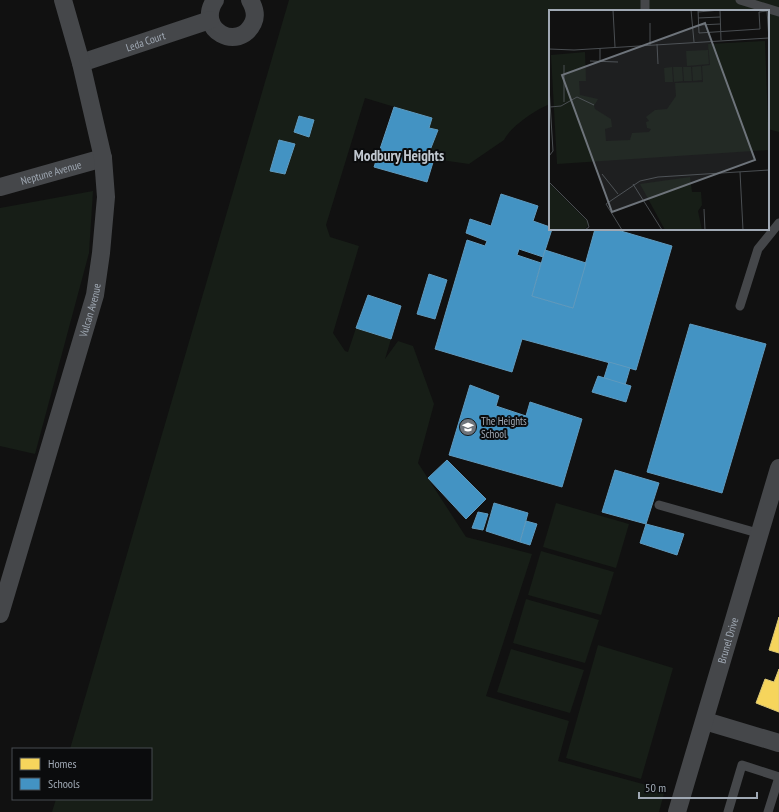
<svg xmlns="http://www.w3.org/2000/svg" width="779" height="812" viewBox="0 0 779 812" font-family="'PT Sans Narrow',sans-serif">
	<rect width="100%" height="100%" fill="#111"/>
	<g fill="#171e17">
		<path d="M289 0H779V132L768 129V11H550V104C535 110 511 126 504 140L469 164 427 158 437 131 429 128 431 118 365 98 326 225 330 237 359 246 333 333 345 351 348 352 356 328 391 339 385 359 398 341 413 346 434 404 418 463 466 537 532 554 486 696 569 721 558 761 665 790 659 812H52L56 799H151V749H70Z"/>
		<polygon points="93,191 89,253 35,454 0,446 0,208"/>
		<polygon points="556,503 629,524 616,568 543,547"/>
		<polygon points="541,551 614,572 601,615 528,595"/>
		<polygon points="526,599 599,620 585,663 513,643"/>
		<polygon points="598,645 673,668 641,779 566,758"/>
		<polygon points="511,649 584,670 570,713 497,692"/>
	</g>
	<g fill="#f6d55c" stroke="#dcc876">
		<polygon points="779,617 779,653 769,650"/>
		<polygon points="779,669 779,712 756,703 765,679 774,682"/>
	</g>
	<g fill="#4393c3" stroke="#5f9abe">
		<polygon points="394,107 432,118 429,128 438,130 427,158 434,159 427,182 374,167"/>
		<polygon points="299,116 314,120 309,137 294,132"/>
		<polygon points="279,140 295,144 285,174 270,171"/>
		<polygon points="501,194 538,206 533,221 550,227 550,229 552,229 543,257 519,249 517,255 541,263 532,296 573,308 595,229 614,229 672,246 636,370 522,339 512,372 435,349 467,240 485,246 487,241 466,233 470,219 491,226"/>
		<polygon points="545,250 586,263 573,308 532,296"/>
		<polygon points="429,274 447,280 435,319 417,314"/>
		<polygon points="368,295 401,306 391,339 356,328"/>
		<polygon points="690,324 766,344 722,493 647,472"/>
		<polygon points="609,362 630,368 625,385 604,378"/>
		<polygon points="598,376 631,386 626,402 592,392"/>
		<polygon points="470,385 499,396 496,406 526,416 530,402 582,419 562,487 449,455"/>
		<polygon points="447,460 486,499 466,519 428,478"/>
		<polygon points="615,470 659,483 646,524 602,512"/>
		<polygon points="494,503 528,513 520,542 486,531"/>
		<polygon points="478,512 488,514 483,530 472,528"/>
		<polygon points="526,521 537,524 530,545 520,542"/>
		<polygon points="646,524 684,534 677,555 640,543"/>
	</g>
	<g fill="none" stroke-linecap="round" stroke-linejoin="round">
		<g stroke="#45474a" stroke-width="9">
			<polyline points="740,0 779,12"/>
			<polyline points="645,11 645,0"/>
			<polyline points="740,306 758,249 779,223"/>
			<polyline points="659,505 761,534"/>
			<polyline points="728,812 742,765 779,777"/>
			<polyline points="768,812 779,777"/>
		</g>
		<g stroke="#45474a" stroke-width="18">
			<path d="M215 0C195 30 239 53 253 23 257 15 254 7 250 0"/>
			<path id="s1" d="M81 63 210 20"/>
			<path id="s2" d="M0 187 103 158"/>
			<path id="s3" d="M0 614 95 295 101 253 106 197 103 158 81 63 63 0"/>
			<polyline points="705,721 779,743"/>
			<path id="s4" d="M677 812 779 468"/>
		</g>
	</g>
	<defs>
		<g id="school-disc" transform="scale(0.9)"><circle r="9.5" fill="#6e747b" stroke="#0b0c0d"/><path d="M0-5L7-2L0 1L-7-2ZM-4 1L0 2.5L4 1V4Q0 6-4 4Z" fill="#fff"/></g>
	</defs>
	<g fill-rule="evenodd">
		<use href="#school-disc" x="468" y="427"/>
	</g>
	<g text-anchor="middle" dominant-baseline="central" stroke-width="4" stroke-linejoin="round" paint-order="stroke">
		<g font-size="11" fill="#a0a9b4" stroke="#0b0c0d">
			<text stroke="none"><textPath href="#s1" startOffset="68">Leda Court</textPath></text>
			<text stroke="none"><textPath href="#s2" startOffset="53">Neptune Avenue</textPath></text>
			<text stroke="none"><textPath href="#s3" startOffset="317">Vulcan Avenue</textPath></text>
			<text stroke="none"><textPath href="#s4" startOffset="179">Brunel Drive</textPath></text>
		</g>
		<g font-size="11" fill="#a0a9b4" stroke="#0b0c0d" text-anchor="start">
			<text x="481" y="421">The Heights<tspan x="481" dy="13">School</tspan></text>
		</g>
		<g font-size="15" font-weight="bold" fill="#c1c8d0" stroke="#0b0c0d">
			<text x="399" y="155">Modbury Heights</text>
		</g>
	</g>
	<g transform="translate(549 10)">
		<rect width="220" height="220" fill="#111"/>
		<path d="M216 31 220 140 8 154 2 45 36 42 37 71H30L31 85 49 89 45 96 46 99 62 109 63 117 56 119 57 131 81 130 83 123 100 122 102 119 98 118 97 112 100 111 97 107 106 100 118 99 127 86 126 73 154 72 153 56 161 55 159 34ZM159 40 160 54 138 56 137 41ZM152 56 153 70 144 71 143 57ZM123 57 124 72H116L115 58ZM124 57H133L134 71 125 72ZM134 57H142L143 71H135ZM141 167 143 182H152L153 195 149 201 153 220H116L91 174ZM0 173 40 213 36 220H0Z" fill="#171e17"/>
		<path fill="none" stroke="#4a4e52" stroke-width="1" d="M6 0H34M64 0 66 37M142 0 145 32M149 0 150 23 211 19 210 2 218 1M171 0 172 30M218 0 220 30M149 2 171 0M149 8 171 7M101 13V35M150 15 171 14M108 34 109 54M51 38V51M0 39 25 40 220 28M41 51 69 52M15 55V92M0 77 4 141 0 146M1 97 12 96 28 87 45 95M191 162 194 220M53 164 69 184M0 172 38 210 40 217 36 220M84 174 113 220M155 199 156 220M73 220 57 194 91 171 109 167 220 160"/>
		<path fill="#6e747b" fill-opacity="0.15" stroke="#6e747b" stroke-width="2" d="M156 13 206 150 63 202 13 65Z"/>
		<rect width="220" height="220" fill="none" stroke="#a0a9b4" stroke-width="2"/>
	</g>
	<rect x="12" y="748" width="140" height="52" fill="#0b0c0d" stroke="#474b50"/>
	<rect x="20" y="758" width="20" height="12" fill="#f6d55c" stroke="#474b50"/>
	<text x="48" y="768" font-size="12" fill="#a0a9b4">Homes</text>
	<rect x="20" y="778" width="20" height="12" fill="#4393c3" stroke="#474b50"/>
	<text x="48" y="788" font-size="12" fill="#a0a9b4">Schools</text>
	<path d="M639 792v6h118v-6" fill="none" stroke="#a0a9b4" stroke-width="2"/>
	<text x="645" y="792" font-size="12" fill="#a0a9b4" stroke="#0b0c0d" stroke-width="3" paint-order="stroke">50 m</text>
</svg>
